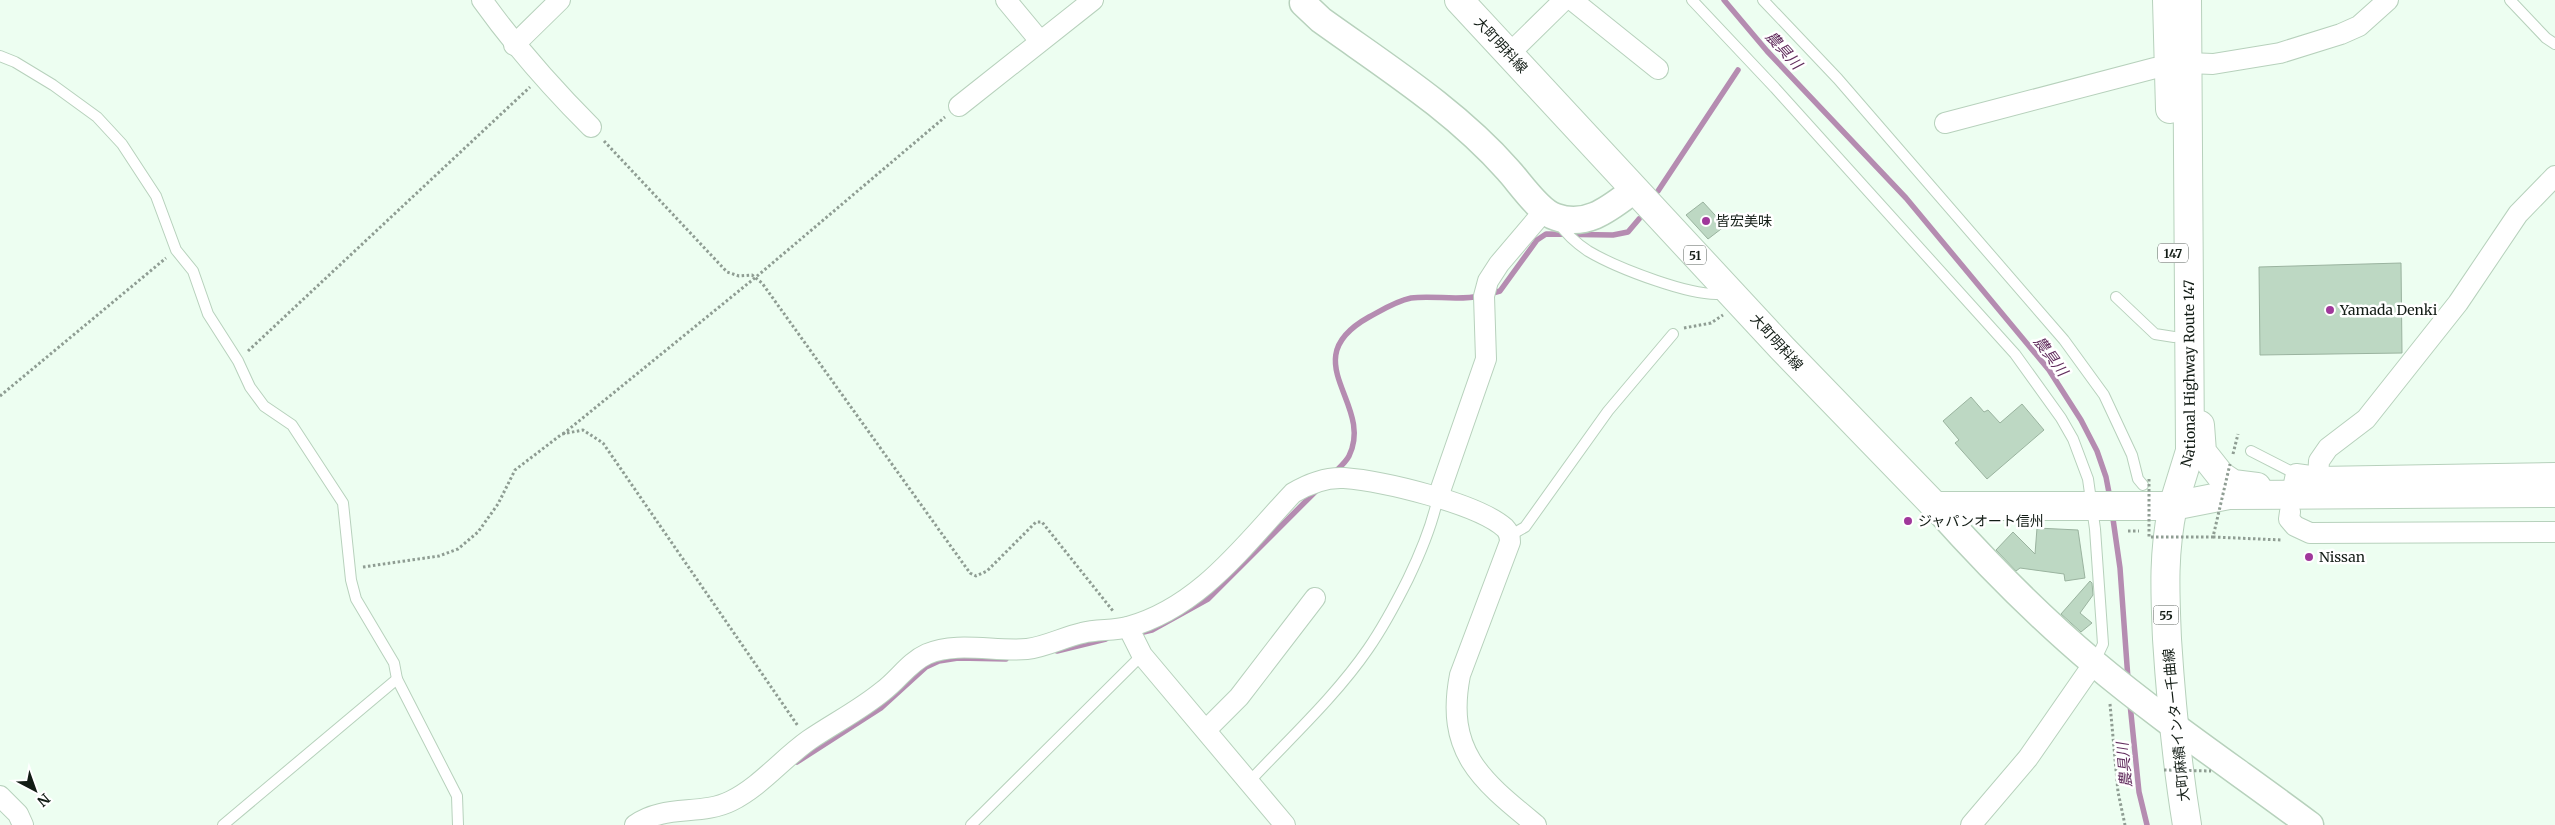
<svg xmlns="http://www.w3.org/2000/svg" width="2555" height="825" viewBox="0 0 2555 825" font-family="Merriweather,'Noto Sans JP',serif">
	<rect width="100%" height="100%" fill="#edfef1"/>
	<g fill="none" stroke-linecap="round" stroke-linejoin="round">
		<g stroke="#b58cb1" stroke-width="5.5">
			<polyline points="1724,0 1767,51 1906,198 2049,370 2081,420 2097,451 2106,477 2110,498"/>
			<polyline points="1658,191 1738,70"/>
			<polyline points="1489,294 1500,291 1537,240 1546,234 1613,235 1628,232 1639,219"/>
			<path d="M1334 473C1339 468 1346 462 1349 456 1375 403 1292 360 1369 317 1382 310 1396 301 1411 298 1433 295 1457 301 1480 296"/>
			<polyline points="2112,512 2120,568 2128,679"/>
			<polyline points="1135,634 1152,630 1208,599 1317,490"/>
			<polyline points="1057,651 1106,639"/>
			<polyline points="2130,704 2139,792 2147,825"/>
			<polyline points="797,762 881,708 926,667 939,661 958,658 1006,659"/>
		</g>
	</g>
	<g fill="#bdd8c3" stroke="#9ab39f">
		<polygon points="1703,202 1725,226 1708,239 1686,215"/>
		<polygon points="2401,263 2402,353 2260,355 2259,267"/>
		<polygon points="1971,397 1984,412 1988,410 2000,423 2022,404 2044,430 1987,479 1955,443 1959,440 1943,421"/>
		<polygon points="2037,528 2078,530 2085,578 2065,581 2064,574 2020,568 2016,571 1996,550 2013,532 2035,554"/>
		<polygon points="2090,581 2092,583 2093,595 2080,613 2092,623 2081,632 2061,614"/>
	</g>
	<g fill="none" stroke-linecap="round" stroke-linejoin="round">
		<g stroke="#b7d1bc" stroke-width="12">
			<g id="service">
				<polyline points="1692,0 1775,88 2015,354 2061,418 2073,439 2088,479 2095,529 2103,644 2094,663"/>
				<polyline points="1763,0 1838,79 2064,340 2104,395 2132,455 2138,479 2143,485"/>
				<polyline points="2510,0 2546,38 2555,44"/>
				<polyline points="0,56 15,62 53,85 97,117 122,144 156,196 176,250 193,271 208,314 238,361 250,387 264,406 292,425 343,503 351,580 356,599 394,663 397,679 457,796 458,825"/>
				<path d="M1558 222C1566 234 1576 243 1588 251 1615 267 1697 300 1726 293"/>
				<polyline points="2116,297 2155,334 2174,337"/>
				<polyline points="2251,451 2296,474"/>
				<polyline points="1509,536 1525,527 1608,411 1673,334"/>
				<path d="M1249 782C1289 739 1335 697 1368 649 1384 626 1396 603 1408 579 1421 552 1432 526 1438 497"/>
				<polyline points="223,825 397,679"/>
				<polyline points="971,825 1142,655"/>
			</g>
		</g>
		<g stroke="#b7d1bc" stroke-width="22">
			<g id="minor">
				<path d="M482 0C515 46 551 87 591 127"/>
				<polyline points="1006,0 1040,41"/>
				<polyline points="1572,0 1658,69"/>
				<polyline points="514,45 560,0"/>
				<polyline points="1509,54 1564,0"/>
				<polyline points="2188,63 2213,64 2280,53 2341,34 2359,26 2388,0"/>
				<polyline points="959,106 1093,0"/>
				<polyline points="1945,123 2155,68 2169,67"/>
				<polyline points="2318,477 2319,461 2328,448 2366,419 2458,303 2518,214 2555,176"/>
				<polyline points="2292,493 2296,474 2318,477 2555,473"/>
				<polyline points="1438,497 1486,359 1484,296 1488,281 1499,264 1544,211"/>
				<polyline points="2290,512 2289,519 2295,526 2310,533 2555,532"/>
				<polyline points="1128,627 1142,655 1285,825"/>
				<polyline points="1206,730 1239,697 1315,598"/>
				<polyline points="0,796 18,814 23,825"/>
				<path d="M635 825C664 804 701 816 731 801 761 786 782 759 809 740 834 723 860 710 883 691 899 679 909 662 927 654 957 641 995 652 1027 649 1045 647 1064 637 1082 633 1097 629 1113 631 1128 627 1200 607 1244 545 1293 493 1308 484 1326 477 1344 478 1382 481 1477 503 1505 528 1509 532 1510 537 1510 542L1460 675C1445 752 1481 780 1536 825"/>
				<polyline points="1971,825 2028,758 2094,663"/>
			</g>
		</g>
		<g stroke="#b7d1bc" stroke-width="29">
			<g id="tertiary">
				<path d="M1303 3 1321 20C1385 66 1455 110 1508 170 1520 183 1539 212 1556 217 1587 228 1610 208 1634 190"/>
				<path d="M1935 506C1985 562 2037 615 2094 663 2163 721 2238 771 2310 825"/>
			</g>
		</g>
		<g stroke="#b7d1bc" stroke-width="30">
			<path id="primary" d="M1459 0 1782 348 1935 506H2173C2163 552 2165 592 2167 639 2171 701 2177 764 2187 825"/>
		</g>
		<g stroke="#b7d1bc" stroke-width="30">
			<g id="trunk">
				<polyline points="2167,0 2170,109"/>
				<polyline points="2200,425 2202,452 2221,476 2233,484 2257,487"/>
				<path id="s1" d="M2173 506 2190 451 2187 0"/>
				<polyline points="2173,506 2229,495 2555,493"/>
			</g>
		</g>
		<g stroke="#8f9d93" stroke-width="3" stroke-dasharray="2.5 2.5" stroke-linecap="butt">
			<polyline points="604,141 727,272 739,276 752,275 762,283 970,573 976,576 987,571 1036,522 1042,522 1113,611"/>
			<polyline points="1684,328 1711,323 1723,315"/>
			<polyline points="248,351 530,87"/>
			<polyline points="0,396 166,258"/>
			<polyline points="563,434 756,277 945,117"/>
			<polyline points="2233,454 2238,434"/>
			<polyline points="2128,531 2139,531"/>
			<polyline points="2213,537 2282,540"/>
			<polyline points="363,567 439,556 458,549 478,532 498,504 515,470 562,434 583,430 603,443 798,726"/>
			<polyline points="2110,704 2118,792 2125,825"/>
		</g>
		<use href="#service" stroke="#fff" stroke-width="10"/>
		<use href="#minor" stroke="#fff" stroke-width="20"/>
		<use href="#tertiary" stroke="#fff" stroke-width="26"/>
		<use href="#primary" stroke="#fff" stroke-width="28"/>
		<use href="#trunk" stroke="#fff" stroke-width="28"/>
		<g stroke="#8f9d93" stroke-width="3" stroke-dasharray="2.5 2.5" stroke-linecap="butt">
			<polyline points="2149,479 2149,537 2213,537 2230,464"/>
			<polyline points="2164,770 2211,771"/>
		</g>
	</g>
	<g fill="#a0389b" stroke="#fff" stroke-width="2">
		<circle cx="1706" cy="221" r="5"/>
		<circle cx="2330" cy="310" r="5"/>
		<circle cx="1908" cy="521" r="5"/>
		<circle cx="2309" cy="557" r="5"/>
	</g>
	<g text-anchor="middle" dominant-baseline="central" stroke-width="5" stroke-linejoin="round" paint-order="stroke">
		<g fill="#fff" stroke="#59605b" stroke-width="1">
			<rect x="2158" y="243.5" width="30" height="19" rx="4"/>
			<rect x="1684" y="245.5" width="22" height="19" rx="4"/>
			<rect x="2153.5" y="605.5" width="25" height="19" rx="4"/>
		</g>
		<g font-size="12" font-weight="bold" fill="#121c15">
			<text x="2173" y="253">147</text>
			<text x="1695" y="255">51</text>
			<text x="2166" y="615">55</text>
		</g>
		<g font-size="14" fill="#121c15" stroke="#fff">
			<text transform="translate(1501 45) rotate(47)">大町明科線</text>
			<text transform="translate(1777 342) rotate(48)">大町明科線</text>
			<text stroke="none"><textPath href="#s1" startOffset="135">National Highway Route 147</textPath></text>
			<text transform="translate(2176 725) rotate(-96)">大町麻績インター千曲線</text>
		</g>
		<g font-size="14" fill="#121c15" stroke="#fff" text-anchor="start">
			<text x="1716" y="221">皆宏美味</text>
			<text x="2340" y="310">Yamada Denki</text>
			<text x="1918" y="521">ジャパンオート信州</text>
			<text x="2319" y="557">Nissan</text>
		</g>
		<g font-size="15" font-style="italic" fill="#622e5e" stroke="#fff">
			<text transform="translate(1784 50) rotate(48)">農具川</text>
			<text transform="translate(2051 356) rotate(53)">農具川</text>
			<text transform="translate(2124 765) rotate(-95)">農具川</text>
		</g>
	</g>
	<g transform="translate(35 790) rotate(139)" stroke="#ffffff" stroke-width="4" paint-order="stroke">
	<path d="M0-4L9 19L0 12L-9 19Z" fill="#121c15"/>
	<text y="-8" font-size="14" font-weight="bold" text-anchor="middle" fill="#121c15">N</text>
	</g>
</svg>
